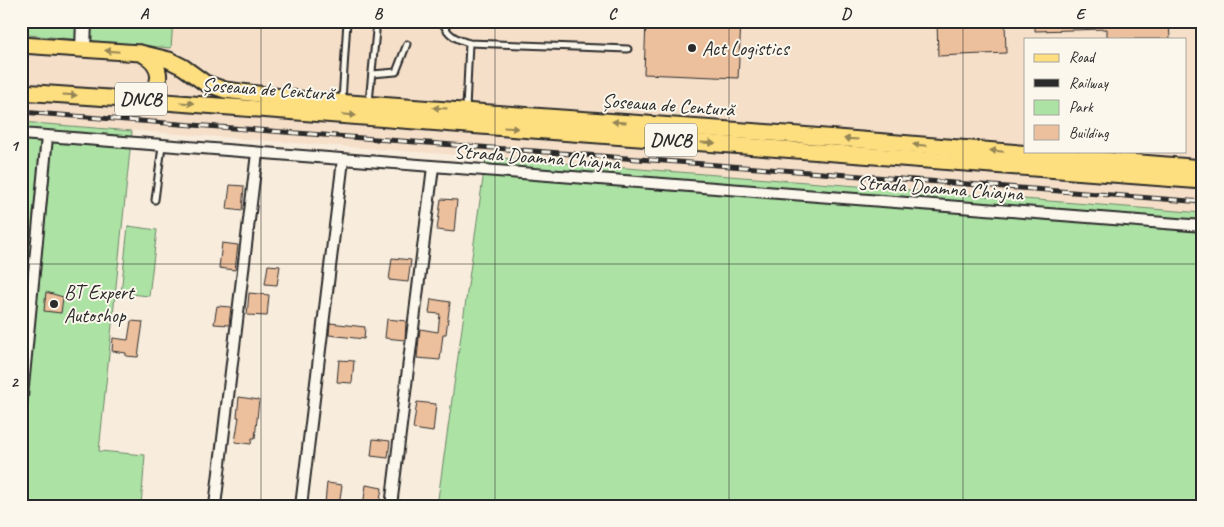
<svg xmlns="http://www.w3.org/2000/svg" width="1224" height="527" viewBox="0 0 1224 527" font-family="Caveat,sans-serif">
	<rect width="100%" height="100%" fill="#f8ecdc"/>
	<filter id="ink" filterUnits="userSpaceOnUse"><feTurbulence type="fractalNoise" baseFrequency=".02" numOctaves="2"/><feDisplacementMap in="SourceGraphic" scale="10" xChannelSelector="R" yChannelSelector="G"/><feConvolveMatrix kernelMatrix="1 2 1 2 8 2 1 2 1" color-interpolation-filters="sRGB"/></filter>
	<g filter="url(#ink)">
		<path fill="#f5dfc9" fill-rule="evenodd" d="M21 21H1203V213L879 187 21 122ZM1025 39H1185V151H1025Z"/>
		<g fill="#ace2a4" stroke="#6c8668">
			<polygon points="29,21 173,21 171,48 28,35"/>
			<polygon points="21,122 132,131 99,451 145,455 141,506 21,506"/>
			<polygon points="486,157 1203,213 1203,506 437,506"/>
			<polygon points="128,226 157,230 149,296 121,293"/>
		</g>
		<g fill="#edc09d" stroke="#2b2b2b">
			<polygon points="646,21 741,21 738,78 644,74"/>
			<polygon points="937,21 1005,21 1006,53 938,56"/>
			<polygon points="1035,21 1169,21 1170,39 1107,39 1107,29 1035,31"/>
			<polygon points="230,185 244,186 242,211 227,209"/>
			<polygon points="441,199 457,200 454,232 437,230"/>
			<polygon points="222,243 238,245 235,270 219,268"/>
			<polygon points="392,258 411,260 408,282 389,280"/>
			<polygon points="268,265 280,266 277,285 265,284"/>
			<polygon points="46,292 63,297 61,313 44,311"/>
			<polygon points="249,293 269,295 267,316 247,315"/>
			<polygon points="431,299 450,302 446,334 443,334 440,360 417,358 420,329 438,332 440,314 429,313"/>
			<polygon points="217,306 231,307 229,325 214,324"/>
			<polygon points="387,319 406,321 405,340 385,338"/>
			<polygon points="131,321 143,322 138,357 126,356 126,353 112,351 113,338 128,340"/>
			<polygon points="330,323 365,327 364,339 329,335"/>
			<polygon points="339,360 354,361 352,383 337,382"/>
			<polygon points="239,397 259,400 255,438 252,438 251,444 235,442 239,417 237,417"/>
			<polygon points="417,402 436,404 433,432 413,429"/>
			<polygon points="373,439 390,441 388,458 371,456"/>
			<polygon points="327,483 342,485 339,505 325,503"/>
			<polygon points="366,485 382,488 379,506 363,506"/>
		</g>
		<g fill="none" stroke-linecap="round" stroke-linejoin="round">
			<g stroke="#2b2b2b" stroke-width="9">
				<g id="lane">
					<path d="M442 21C447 35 456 39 469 43L628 49"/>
					<polyline points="372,74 396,72 407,44"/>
					<polyline points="342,101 347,21"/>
					<polyline points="369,102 376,31"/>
					<polyline points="466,109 469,43"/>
					<polyline points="155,200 162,146"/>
				</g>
			</g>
			<g stroke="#2b2b2b" stroke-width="14">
				<g id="street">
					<polyline points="21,134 1203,226"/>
					<polyline points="21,407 47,137"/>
					<polyline points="215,506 257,153"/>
					<polyline points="301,506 343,160"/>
					<polyline points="391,506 433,167"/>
				</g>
			</g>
			<g stroke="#2b2b2b" stroke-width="18">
				<polyline id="secondary" points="83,49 84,21"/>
			</g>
			<g stroke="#2b2b2b" stroke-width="19">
				<g id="primary">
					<path d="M21 45 140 53C165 63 165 91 139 100L21 92"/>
					<polyline points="140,53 169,60 183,67 205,83 225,90 307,100 800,135 1203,168"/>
					<polyline points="139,100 1203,181"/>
				</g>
			</g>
			<use href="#lane" stroke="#fbf7ec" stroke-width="5"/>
			<use href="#street" stroke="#fbf7ec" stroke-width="10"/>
			<use href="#secondary" stroke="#fbf7ec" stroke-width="14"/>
			<use href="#primary" stroke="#fedf80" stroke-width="15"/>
			<g stroke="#2b2b2b" stroke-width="5">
				<polyline id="rail" points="21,112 1203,202"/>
			</g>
			<use href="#rail" stroke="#fbf7ec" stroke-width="3" stroke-dasharray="9" stroke-linecap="butt"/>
		</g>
		<defs><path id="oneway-solid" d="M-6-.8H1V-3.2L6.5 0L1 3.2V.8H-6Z" transform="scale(1.25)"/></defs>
		<g fill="#948556">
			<use href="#oneway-solid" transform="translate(112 51) rotate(-175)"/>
			<use href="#oneway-solid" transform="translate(70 95) rotate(4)"/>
			<use href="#oneway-solid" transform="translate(187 103) rotate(4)"/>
			<use href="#oneway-solid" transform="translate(440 108) rotate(-176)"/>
			<use href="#oneway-solid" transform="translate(349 115) rotate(5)"/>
			<use href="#oneway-solid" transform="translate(619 122) rotate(-176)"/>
			<use href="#oneway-solid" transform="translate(511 128) rotate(4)"/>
			<use href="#oneway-solid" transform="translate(851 139) rotate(-176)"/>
			<use href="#oneway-solid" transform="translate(708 143) rotate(4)"/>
			<use href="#oneway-solid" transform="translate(920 145) rotate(-175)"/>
			<use href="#oneway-solid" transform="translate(997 151) rotate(-175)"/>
		</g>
	</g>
	<path fill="none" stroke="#2b2b2b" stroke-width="1" stroke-opacity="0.55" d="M261 21V506M495 21V506M729 21V506M963 21V506M21 264H1203"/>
	<g fill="#2b2b2b" stroke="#fbf7ec" stroke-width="2">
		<circle cx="692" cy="48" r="5"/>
		<circle cx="54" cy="304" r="5"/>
	</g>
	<g text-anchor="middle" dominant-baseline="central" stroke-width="4" stroke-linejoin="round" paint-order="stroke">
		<g fill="#fbf7ec" stroke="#696865" stroke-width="1">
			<rect x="115" y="82.5" width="52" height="33" rx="4"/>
			<rect x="645" y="123.5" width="52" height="33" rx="4"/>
		</g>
		<g font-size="19" font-weight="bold" fill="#2b2b2b">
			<text x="141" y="99">DNCB</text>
			<text x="671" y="140">DNCB</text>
		</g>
		<g font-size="20" fill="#2b2b2b" stroke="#fbf7ec" text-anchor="start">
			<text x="702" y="48">Act Logistics</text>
			<text x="64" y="292">BT Expert<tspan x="64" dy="23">Autoshop</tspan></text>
		</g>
		<g font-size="20" fill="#2b2b2b" stroke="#fbf7ec">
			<text transform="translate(268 89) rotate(4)">Șoseaua de Centură</text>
			<text transform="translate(668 105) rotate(4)">Șoseaua de Centură</text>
			<text transform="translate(537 157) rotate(4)">Strada Doamna Chiajna</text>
			<text transform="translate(940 188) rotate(4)">Strada Doamna Chiajna</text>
		</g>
	</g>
	<rect width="1224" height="527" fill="none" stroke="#fbf7ec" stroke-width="55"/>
	<rect x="1024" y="38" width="162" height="115" fill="#fbf7ec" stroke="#a8a59f"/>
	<rect x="1034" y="54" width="25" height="8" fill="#fedf80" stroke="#a8a59f"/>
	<text x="1069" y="62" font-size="15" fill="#2b2b2b">Road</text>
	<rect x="1034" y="79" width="25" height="8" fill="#2b2b2b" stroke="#a8a59f"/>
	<text x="1069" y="88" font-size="15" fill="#2b2b2b">Railway</text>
	<rect x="1034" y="100" width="25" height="15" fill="#ace2a4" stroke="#a8a59f"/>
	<text x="1069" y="112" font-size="15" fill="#2b2b2b">Park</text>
	<rect x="1034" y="125" width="25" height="15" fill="#edc09d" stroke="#a8a59f"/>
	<text x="1069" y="138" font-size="15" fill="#2b2b2b">Building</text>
	<rect x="28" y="28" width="1168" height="472" fill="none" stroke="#2b2b2b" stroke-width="2"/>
	<g font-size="16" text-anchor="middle" font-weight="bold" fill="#2b2b2b">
		<text x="144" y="19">A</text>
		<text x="378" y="19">B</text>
		<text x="612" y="19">C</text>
		<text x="846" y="19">D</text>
		<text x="1080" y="19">E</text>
		<text x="14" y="151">1</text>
		<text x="14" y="387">2</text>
	</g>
</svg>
